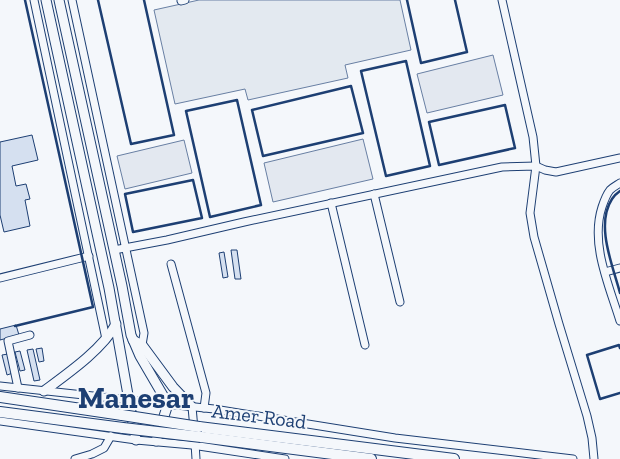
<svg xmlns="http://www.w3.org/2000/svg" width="620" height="459" viewBox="0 0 620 459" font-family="'Zilla Slab',serif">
	<rect width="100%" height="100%" fill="#f4f7fb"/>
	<polygon fill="#e3e9f0" stroke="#687fa3" points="199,0 400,0 411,50 345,65 348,78 248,100 245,89 175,104 154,10"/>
	<g fill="#e3e8f0" stroke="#687fa3">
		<polygon points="493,55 503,95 427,113 417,74"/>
		<polygon points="363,139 373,179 273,202 264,163"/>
		<polygon points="184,140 192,173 125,189 117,156"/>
	</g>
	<g fill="#d5e0f0" stroke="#1d3f73">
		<polygon points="32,135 38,160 12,166 16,186 26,184 30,199 25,200 30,226 4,232 0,215 0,142"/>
		<polygon points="231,250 237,250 241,279 235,279"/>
		<polygon points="224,252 228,277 223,278 219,253"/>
		<polygon points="16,325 19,335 0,340 0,329"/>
		<polygon points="42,348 44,361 39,362 36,349"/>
		<polygon points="33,349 40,380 34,381 27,350"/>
		<polygon points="20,351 25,370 20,371 15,352"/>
		<polygon points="8,354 13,373 7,375 2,355"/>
	</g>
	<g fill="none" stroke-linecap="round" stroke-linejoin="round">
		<g stroke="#1d3f73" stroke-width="9">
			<g id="minor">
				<polyline points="34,0 106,339"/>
				<polyline points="72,0 144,333 142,345"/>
				<polyline points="502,0 533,137 536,166 530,213 534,237 559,324 587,416 592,438 594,459"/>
				<polyline points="181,1 185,0"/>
				<path d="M620 183C617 185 613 187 610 190 606 195 604 201 602 207 590 244 609 285 620 321"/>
				<polyline points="374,194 400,302"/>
				<polyline points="331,203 365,345"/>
				<polyline points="114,250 167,240 244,222 502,167 536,166 545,170 556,172 620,158"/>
				<polyline points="171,264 206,393 204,408"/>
				<polyline points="605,272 620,268"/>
				<polyline points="0,278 89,256"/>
				<polyline points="0,386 214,409 395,438 573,459"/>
				<polyline points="18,388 8,341 30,335"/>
				<polyline points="192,407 194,429"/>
				<polyline points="0,421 136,440 192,445 285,459"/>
				<polyline points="195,443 196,459"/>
				<polyline points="75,459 92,454 104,448 111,436"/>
			</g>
		</g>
		<g stroke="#1d3f73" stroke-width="11">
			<g id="major">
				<polyline points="46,0 109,288 136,440"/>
				<polyline points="59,0 122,286 131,335 140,356 168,404 156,441"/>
				<polyline points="133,340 142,345 173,387 192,407"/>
				<path d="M44 391C67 374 103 349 116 324"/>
			</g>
		</g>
		<g stroke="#1d3f73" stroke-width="12">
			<g id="highway">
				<polyline points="0,397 122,415"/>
				<polyline points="0,412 123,428"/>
				<polyline points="199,427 454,459"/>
				<polyline points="201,437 371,459"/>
			</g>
		</g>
		<use href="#minor" stroke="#f4f7fb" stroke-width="7"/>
		<use href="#major" stroke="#f4f7fb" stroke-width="9"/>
		<use href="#highway" stroke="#f4f7fb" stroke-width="10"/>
		<g stroke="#1d3f73" stroke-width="12" stroke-linecap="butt">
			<g id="highway-bridge">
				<polyline points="122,415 199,427"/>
				<polyline points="123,428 201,437"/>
			</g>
		</g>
		<use href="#highway-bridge" stroke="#f4f7fb" stroke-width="10"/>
		<g stroke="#1d3f73" stroke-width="2.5">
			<polyline points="98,0 131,144 174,135 144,0"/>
			<polyline points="407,0 421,63 467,52 455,0"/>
			<polygon points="406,61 430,166 386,176 361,71"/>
			<polygon points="351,86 363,133 263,156 252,110"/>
			<polygon points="237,100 261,205 210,217 186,111"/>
			<polygon points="505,105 515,148 439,165 429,122"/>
			<polygon points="193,180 202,218 133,232 125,194"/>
			<path d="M620 191C617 193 614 196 612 199 595 225 613 266 620 293"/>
			<polyline points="15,326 93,307 25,0"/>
			<polyline points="620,348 619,345 587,355 600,399 620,393"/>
		</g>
	</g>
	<g text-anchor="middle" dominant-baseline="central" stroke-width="4" stroke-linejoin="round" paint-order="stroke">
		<g font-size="20" fill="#1d3f73" stroke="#f4f7fb">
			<text transform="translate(259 416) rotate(7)">Amer Road</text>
		</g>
		<g font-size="30" font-weight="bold" fill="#1d3f73" stroke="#f4f7fb">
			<text x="136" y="398">Manesar</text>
		</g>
	</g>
</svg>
